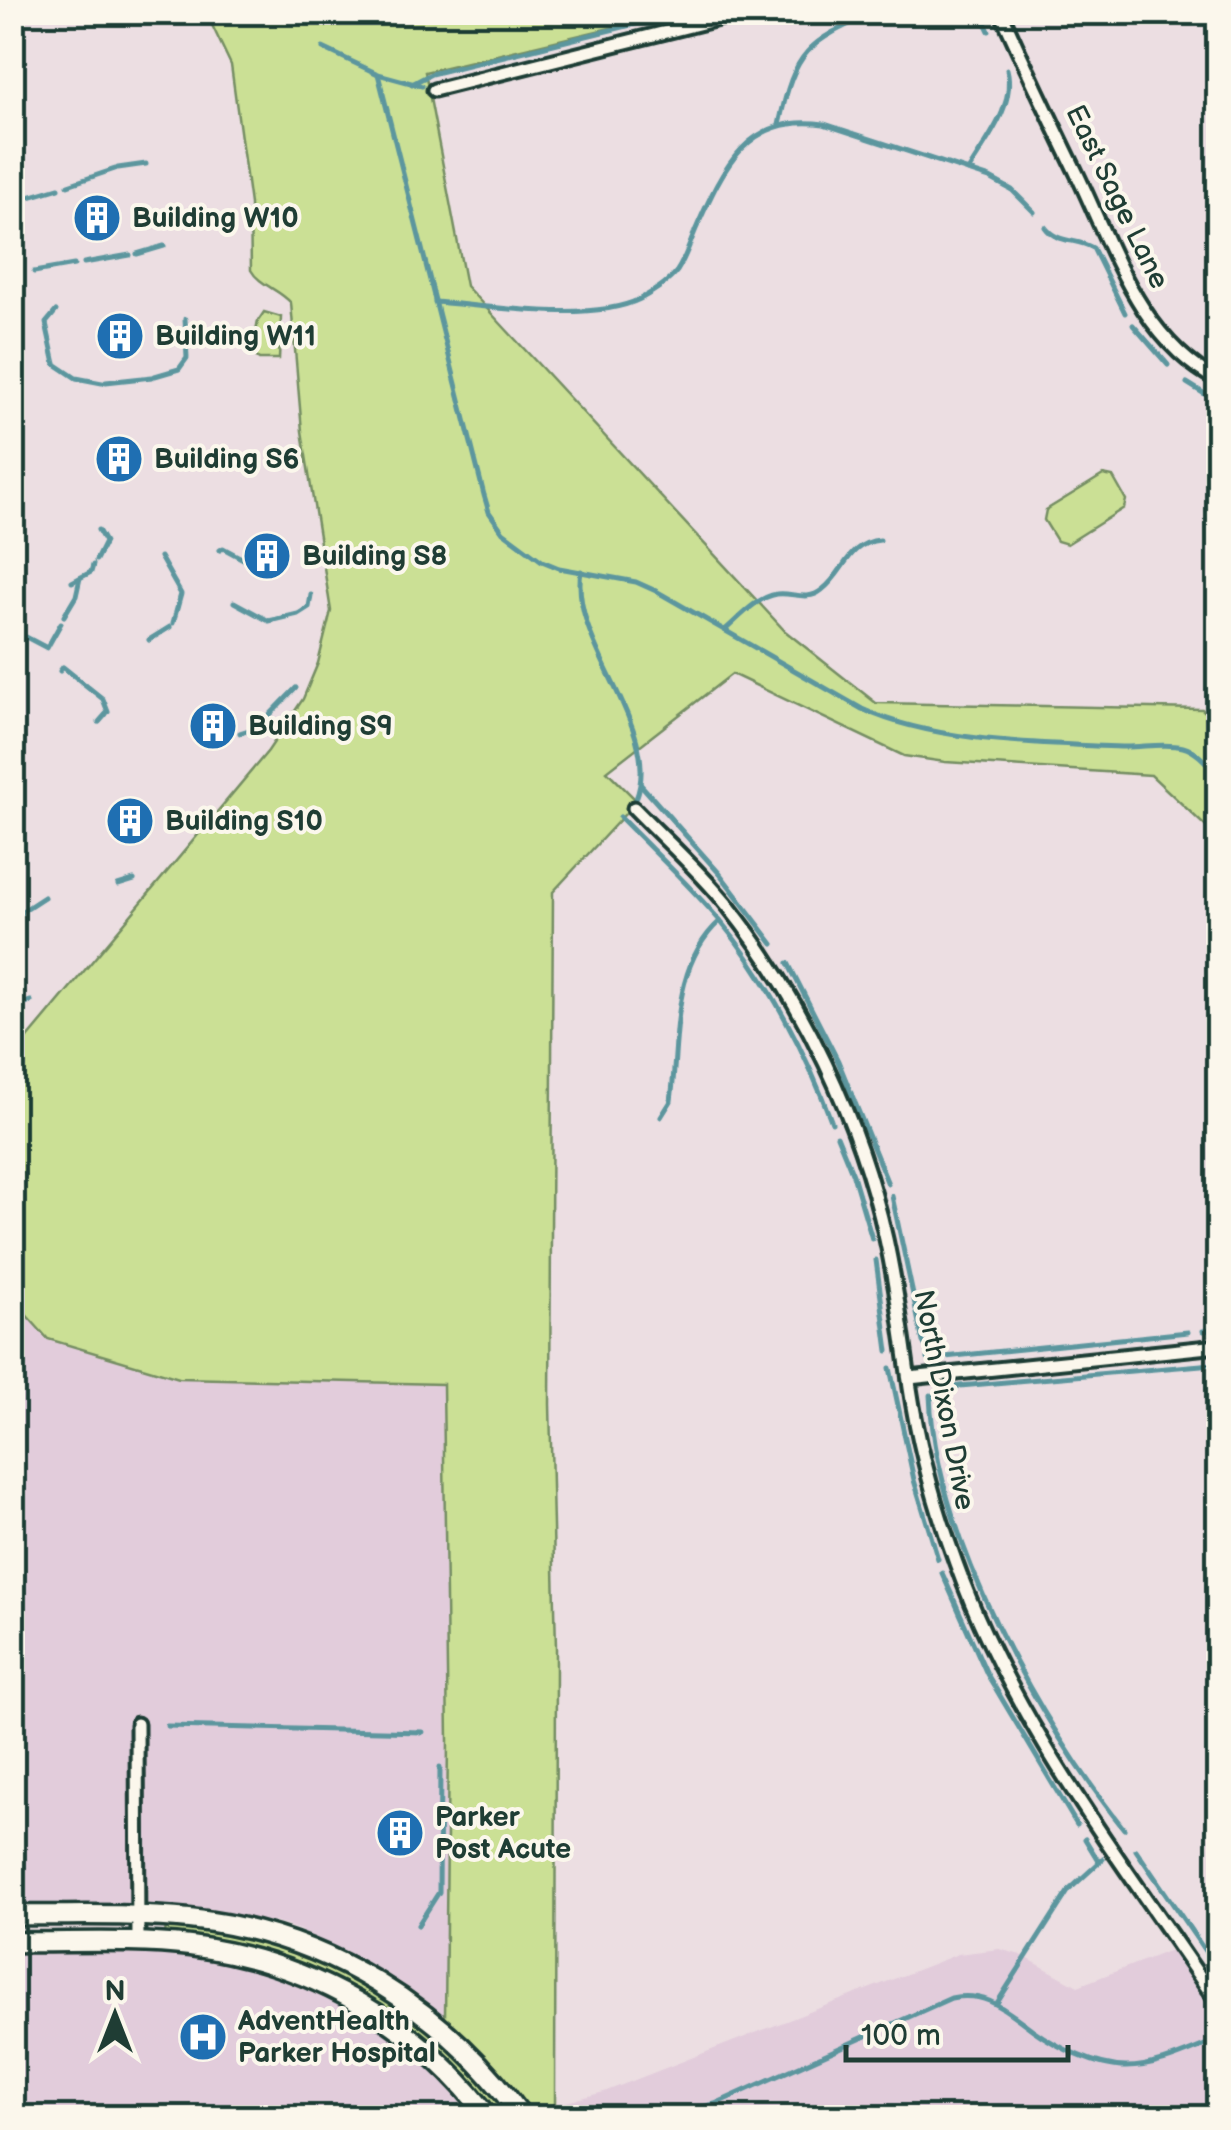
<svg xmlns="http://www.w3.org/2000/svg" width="1231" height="2130" viewBox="0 0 1231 2130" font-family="'Balsamiq Sans',sans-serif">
	<rect width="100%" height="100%" fill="#ecdee2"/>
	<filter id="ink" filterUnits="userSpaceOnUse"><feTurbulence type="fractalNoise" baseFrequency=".01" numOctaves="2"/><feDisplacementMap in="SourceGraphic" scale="20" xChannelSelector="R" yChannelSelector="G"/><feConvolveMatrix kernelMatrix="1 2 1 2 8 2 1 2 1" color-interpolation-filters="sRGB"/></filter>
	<g filter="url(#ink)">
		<g fill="#e2ccdb">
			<polygon points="12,1300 25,1316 179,1378 443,1383 448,1740 445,2019 416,1996 365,1965 308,1938 300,1930 274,1922 267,1924 213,1913 157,1906 13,1905"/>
			<polygon points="999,1949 1021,1955 1078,1986 1171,1950 1218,2021 1218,2117 545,2118 540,2109 604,2092 958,1954"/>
			<polygon points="13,1952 177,1955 225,1961 270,1973 333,1999 387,2031 437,2073 478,2118 13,2118"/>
		</g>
		<g fill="#cbe095" stroke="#758e64" stroke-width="2.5">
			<path d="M218 13H673L425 72 466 286 785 631 876 703 1202 709 1218 726V838L1151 775 945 762 904 756 732 674 607 771 637 801 553 892 550 1404 556 1648 555 2105 540 2109 545 2117H533L497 2069 445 2019 448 1740 443 1384 179 1378 48 1339 13 1300V1056L268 751 303 699 318 663 331 611 302 431 291 303C279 289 259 285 251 270L250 204 231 65 212 25Z"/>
			<polygon points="264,312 281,317 279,359 259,359 252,353 258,321"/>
			<polygon points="1103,475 1113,477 1126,500 1124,508 1067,544 1057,541 1044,520 1046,510"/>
			<path d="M166 1925C304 1938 429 2004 512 2117H500C418 2013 299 1942 165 1935Z"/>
		</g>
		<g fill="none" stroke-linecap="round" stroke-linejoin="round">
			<g stroke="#5c969e" stroke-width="5">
				<polyline points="980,12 989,31"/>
				<polyline points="323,48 378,74 422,86"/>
				<path d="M378 74 484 495 489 512 503 532 542 561 559 568 636 582 656 591 862 709C936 743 1039 743 1121 747 1140 748 1164 742 1183 747 1198 751 1208 765 1218 776"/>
				<polyline points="412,84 431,74 684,12"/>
				<path d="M779 125C795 49 807 43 875 12"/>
				<polyline points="118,168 146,164"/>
				<path d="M968 171C986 140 1016 106 1007 69"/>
				<polyline points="68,185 115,169"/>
				<polyline points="12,202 59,188"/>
				<path d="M1045 227C1057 244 1077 238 1093 248L1125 313"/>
				<polyline points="137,254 164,246"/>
				<polyline points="84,263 130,255"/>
				<polyline points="34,272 74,265"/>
				<path d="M435 302C489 306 592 323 640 299 653 292 668 283 677 271 685 259 690 243 696 229 723 168 747 113 824 124L990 178 1012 190 1034 212"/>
				<polyline points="56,311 46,323 55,364 76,378 102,383"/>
				<polyline points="1133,325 1168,365"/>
				<polyline points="155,376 179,369 187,358 185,319"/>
				<polyline points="106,382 152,377"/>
				<polyline points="1187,383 1208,396"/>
				<polyline points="220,550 223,548 247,561"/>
				<polyline points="160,557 181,594 173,623"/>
				<polyline points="96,560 105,542 98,530"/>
				<path d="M581 571C569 645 664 728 636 799"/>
				<polyline points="72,582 91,572 93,565"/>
				<polyline points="234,602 269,621 298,614 309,607 311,595"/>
				<polyline points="64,616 76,596 80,578"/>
				<path d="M725 630C740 617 757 597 777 594 793 592 807 602 822 590 845 573 847 543 880 540"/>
				<polyline points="26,637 47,648 61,623"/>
				<polyline points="149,640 170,627"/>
				<polyline points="60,671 63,667 103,699 108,712"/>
				<polyline points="99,722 106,714"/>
				<polyline points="261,724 296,688"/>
				<polyline points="240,733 259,727"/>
				<polyline points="641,785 720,874 773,944"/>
				<path d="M620 817C654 852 690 885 721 922 768 979 807 1054 832 1123"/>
				<polyline points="118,885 134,880"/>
				<polyline points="24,910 44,897"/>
				<polyline points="14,934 14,920 21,914"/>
				<polyline points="788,963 838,1061 888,1184"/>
				<polyline points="12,1007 31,1001"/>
				<path d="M661 1117 671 1101C679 1040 671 965 720 921"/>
				<polyline points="837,1136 853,1175 872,1239"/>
				<polyline points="892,1196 923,1342 929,1352 927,1359"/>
				<polyline points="876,1260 888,1351"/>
				<polyline points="1203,1331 1218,1329"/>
				<polyline points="929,1352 945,1357 1188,1332"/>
				<polyline points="890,1368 914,1480 938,1559"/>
				<path d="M930 1395C935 1535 1038 1721 1124 1829"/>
				<polyline points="932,1398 938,1390 960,1386 1213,1364"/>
				<polyline points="942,1573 987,1674 1077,1825"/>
				<polyline points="167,1726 423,1732"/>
				<polyline points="1085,1839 1099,1862"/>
				<polyline points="1136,1850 1218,1970"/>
				<polyline points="418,1925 439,1892 440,1767"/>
				<polyline points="997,2003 1069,1890 1103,1859"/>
				<path d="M617 2118C653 2098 680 2115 715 2104L951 1998C988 1991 1005 2010 1033 2030 1057 2047 1096 2067 1126 2067 1157 2067 1187 2052 1215 2041"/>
			</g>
			<g stroke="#1f3d34" stroke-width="19">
				<g id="minor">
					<path d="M1001 12C1025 67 1051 120 1077 174 1112 247 1141 341 1218 380"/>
					<polyline points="434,90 746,12"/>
					<path d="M634 808C665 840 700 871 728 906 803 1000 860 1121 886 1239 897 1288 903 1338 910 1388 919 1448 935 1506 956 1563 1014 1725 1124 1863 1218 2004"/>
					<polyline points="909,1378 1218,1346"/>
					<polyline points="137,1724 138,1944"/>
				</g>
			</g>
			<g stroke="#1f3d34" stroke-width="25">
				<g id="secondary">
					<path d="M12 1915C71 1916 131 1913 189 1919 325 1933 444 2008 523 2118"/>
					<path d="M12 1942C71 1943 132 1939 190 1946 308 1961 417 2022 489 2118"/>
				</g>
			</g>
			<use href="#minor" stroke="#fbf7ec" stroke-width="11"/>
			<use href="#secondary" stroke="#fbf7ec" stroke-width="18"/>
		</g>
	</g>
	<defs>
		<g id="building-disc" transform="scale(2.5)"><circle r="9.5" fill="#1f6fb2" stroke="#fbf7ec"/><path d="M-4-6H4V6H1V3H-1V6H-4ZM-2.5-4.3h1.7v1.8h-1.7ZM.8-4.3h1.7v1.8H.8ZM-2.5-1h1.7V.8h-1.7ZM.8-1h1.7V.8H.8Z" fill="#fff"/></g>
		<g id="hospital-disc" transform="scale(2.5)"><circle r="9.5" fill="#1f6fb2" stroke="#fbf7ec"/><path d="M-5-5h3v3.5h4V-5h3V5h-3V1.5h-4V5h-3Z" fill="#fff"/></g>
	</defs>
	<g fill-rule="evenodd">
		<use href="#building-disc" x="97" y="218"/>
		<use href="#building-disc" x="120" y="336"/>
		<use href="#building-disc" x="119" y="459"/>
		<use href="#building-disc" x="267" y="556"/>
		<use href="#building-disc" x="213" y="726"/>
		<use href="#building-disc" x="130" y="821"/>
		<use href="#building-disc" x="400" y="1833"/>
		<use href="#hospital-disc" x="203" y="2037"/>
	</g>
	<g text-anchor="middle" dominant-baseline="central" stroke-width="8" stroke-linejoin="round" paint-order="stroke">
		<g font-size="28" fill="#1f3d34" stroke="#fbf7ec">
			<text transform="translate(1117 197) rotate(64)">East Sage Lane</text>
			<text transform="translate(944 1400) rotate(79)">North Dixon Drive</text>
		</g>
		<g font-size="28" font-weight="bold" fill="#1f3d34" stroke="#fbf7ec" text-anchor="start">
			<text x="132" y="218">Building W10</text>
			<text x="155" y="336">Building W11</text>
			<text x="154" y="459">Building S6</text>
			<text x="302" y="556">Building S8</text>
			<text x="248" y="726">Building S9</text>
			<text x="165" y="821">Building S10</text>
			<text x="435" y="1817">Parker<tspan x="435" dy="32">Post Acute</tspan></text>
			<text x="238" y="2021">AdventHealth<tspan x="238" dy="32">Parker Hospital</tspan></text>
		</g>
	</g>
	<rect width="1231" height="2130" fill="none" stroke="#fbf7ec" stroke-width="50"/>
	<rect x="25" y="25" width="1181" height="2080" fill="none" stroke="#1f3d34" stroke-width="4" filter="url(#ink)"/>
	<g transform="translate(115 2015)" stroke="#fbf7ec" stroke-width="8" paint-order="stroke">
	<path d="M0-8L18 38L0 25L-18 38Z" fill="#1f3d34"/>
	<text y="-15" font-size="28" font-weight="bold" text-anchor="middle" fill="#1f3d34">N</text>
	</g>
	<path d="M846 2045v15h222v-15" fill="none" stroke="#1f3d34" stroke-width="5"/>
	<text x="861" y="2045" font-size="30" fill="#1f3d34" stroke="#fbf7ec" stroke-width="8" paint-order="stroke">100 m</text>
</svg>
